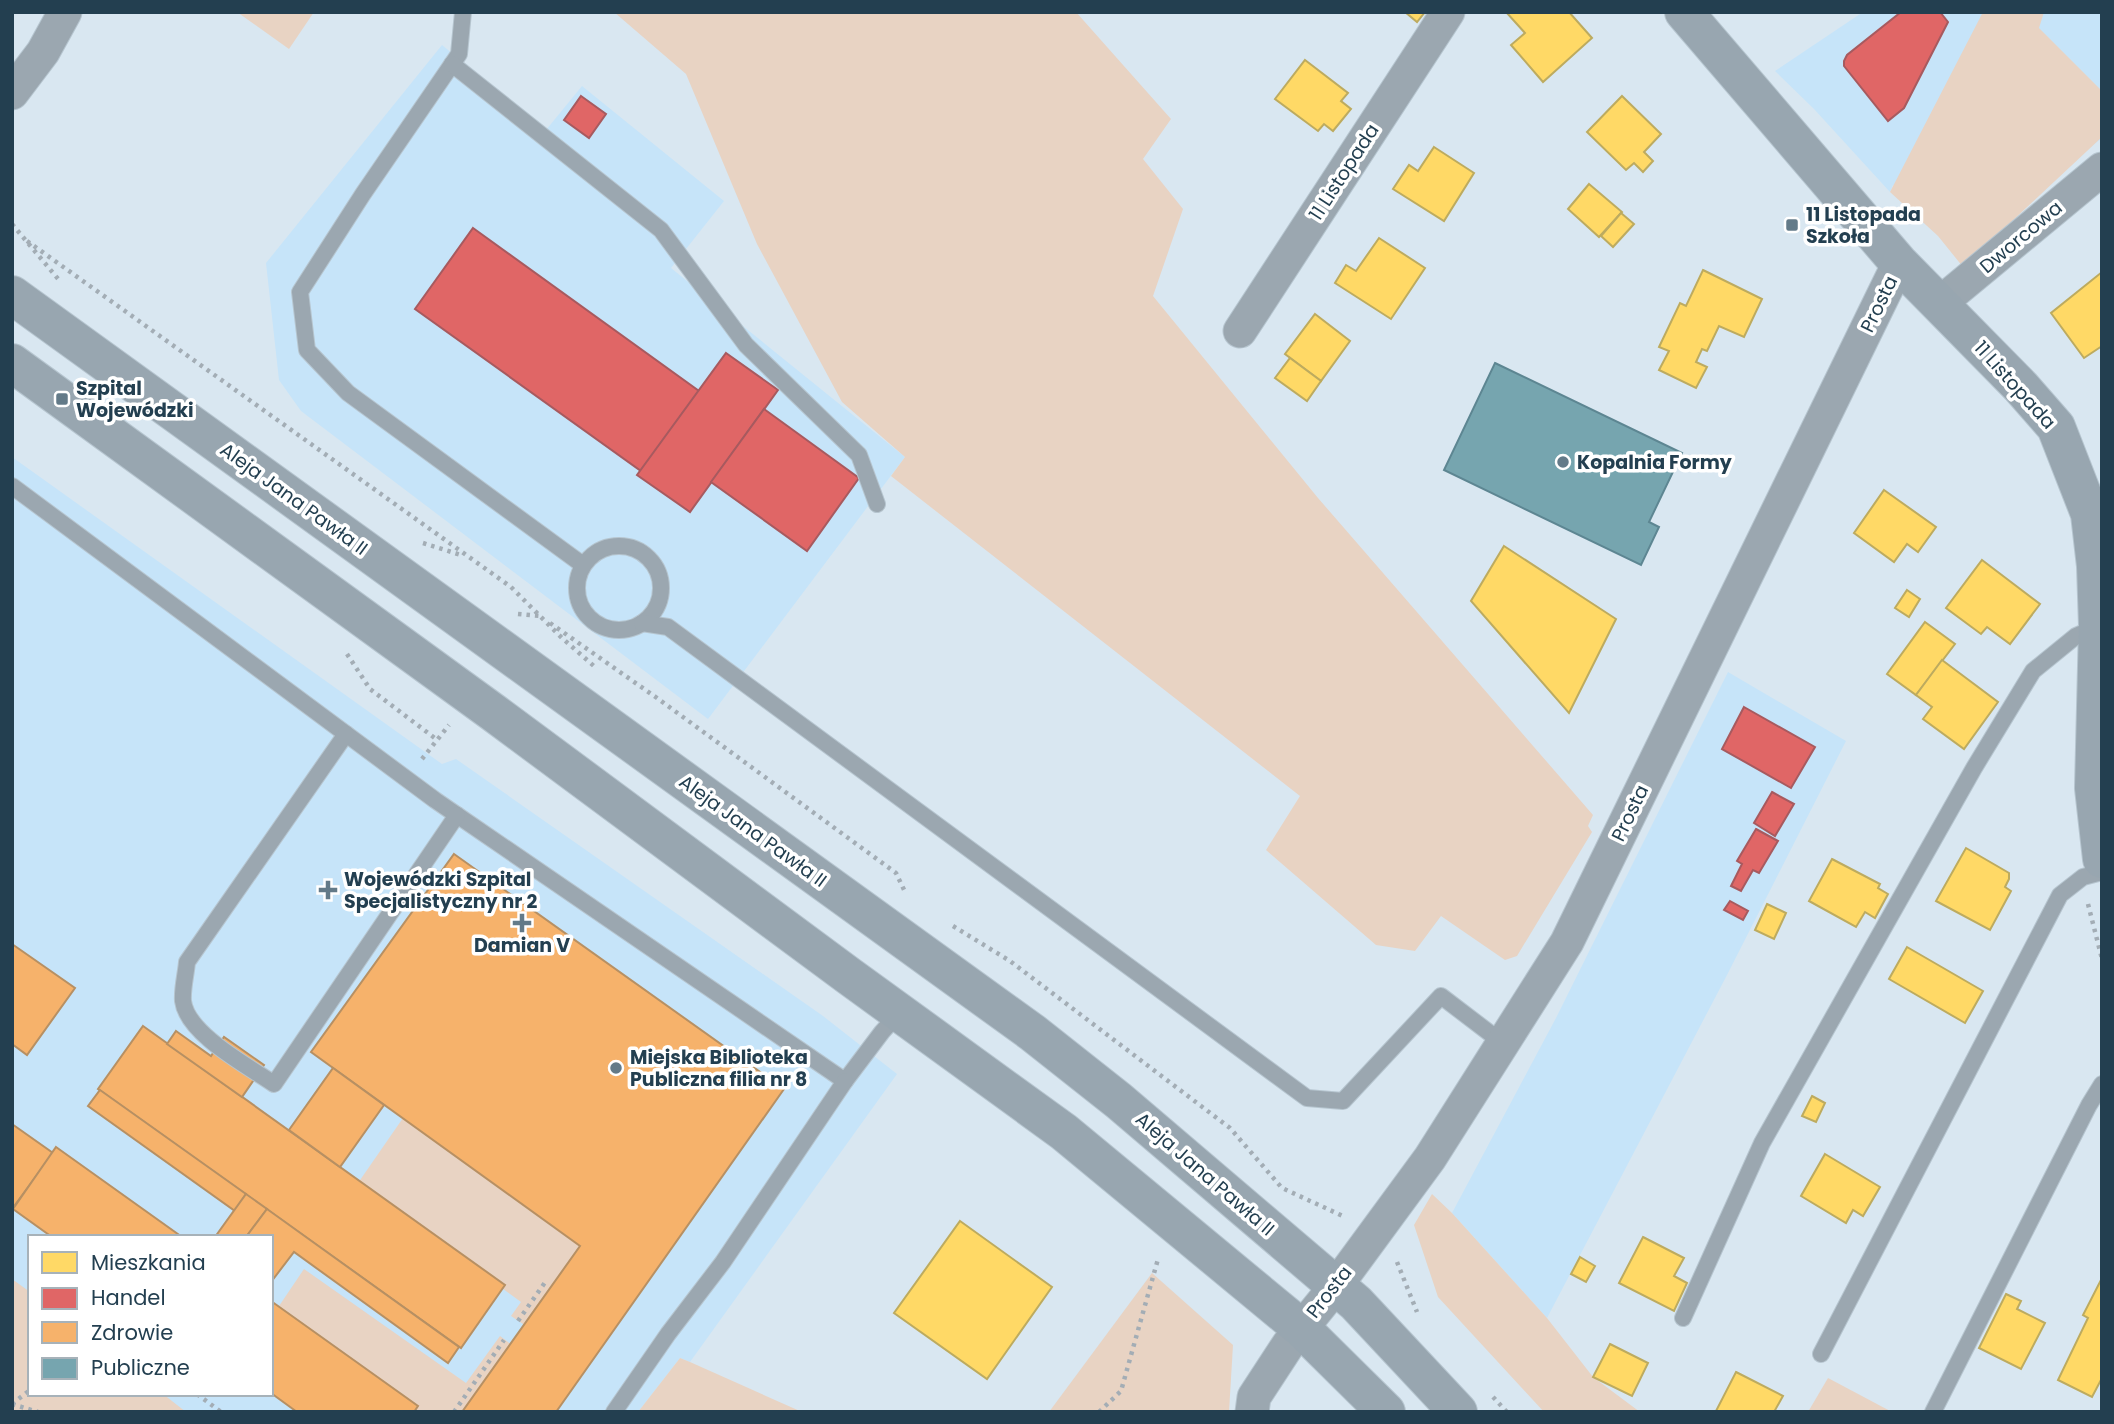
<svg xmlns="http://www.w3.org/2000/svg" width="2114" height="1424" viewBox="0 0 2114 1424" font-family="Poppins,sans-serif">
	<rect width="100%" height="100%" fill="#d9e7f1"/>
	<g fill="#c6e4f9" fill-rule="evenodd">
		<polygon points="1863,12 2102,12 2102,138 1984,231 1893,185 1890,192 1814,109 1775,71"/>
		<polygon points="442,45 546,130 582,86 724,201 671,268 905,457 708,719 301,411 279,380 266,263"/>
		<path d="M12 457 442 764 456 759 823 1016 897 1074 690 1362 680 1358 638 1412H12ZM30 1237H271V1394H30Z"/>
		<polygon points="1728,672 1846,741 1727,975 1547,1318 1452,1213 1556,1018"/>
	</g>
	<g fill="#e8d3c3">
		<polygon points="237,12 314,12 289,49"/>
		<polygon points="614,12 1076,12 1171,119 1143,159 1183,209 1153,296 1318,498 1593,815 1588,826 1592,832 1517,956 1505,960 1441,916 1415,951 1376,945 1266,850 1300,796 891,476 905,457 842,402 757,244 686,74"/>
		<polygon points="1983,12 2044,12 2039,28 2102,91 2102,137 1963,267 1938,236 1890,192"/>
		<polygon points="403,1118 594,1255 541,1336 511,1316 521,1302 358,1183"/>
		<polygon points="1432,1194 1452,1213 1547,1318 1593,1377 1640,1412 1544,1412 1438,1297 1414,1225"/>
		<polygon points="304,1269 466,1383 500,1336 525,1355 484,1412 418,1412 277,1309"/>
		<polygon points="1152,1273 1233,1345 1229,1412 1049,1412"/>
		<polygon points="12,1279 30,1292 30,1394 163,1394 186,1412 12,1412"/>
		<polygon points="680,1358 690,1362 802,1412 638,1412"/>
		<polygon points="1828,1378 1892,1412 1808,1412"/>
	</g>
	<g fill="#ffd966" stroke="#bdab5f" stroke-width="2">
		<polygon points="1405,12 1425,12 1417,22"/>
		<polygon points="1506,12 1569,12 1592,38 1543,82 1511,45 1525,33"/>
		<polygon points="1305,60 1348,93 1341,101 1351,109 1333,131 1324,124 1318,131 1275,99"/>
		<polygon points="1622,96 1661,134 1644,152 1653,161 1643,172 1634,163 1626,170 1587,132"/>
		<polygon points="1434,147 1474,173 1444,221 1393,189 1409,165 1418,171"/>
		<polygon points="1589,184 1622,212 1599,237 1568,209"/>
		<polygon points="1621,213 1634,224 1613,247 1601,236"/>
		<polygon points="1379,238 1425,268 1391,319 1335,283 1346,265 1356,271"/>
		<polygon points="1703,270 1762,299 1744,337 1719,326 1707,351 1702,349 1696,362 1707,367 1696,388 1659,370 1669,351 1659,347 1680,303 1686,306"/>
		<polygon points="2102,272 2102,346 2084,358 2051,313"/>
		<polygon points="1315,314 1350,341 1321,381 1285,354"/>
		<polygon points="1290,358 1321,381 1307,401 1275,378"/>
		<polygon points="1884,490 1936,527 1918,552 1907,544 1894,562 1854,533"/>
		<polygon points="1504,546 1616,619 1569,713 1471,601"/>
		<polygon points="1982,560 2040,604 2010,644 1987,627 1981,634 1946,608"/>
		<polygon points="1907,590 1920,599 1909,617 1895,608"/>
		<polygon points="1925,622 1955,644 1916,695 1887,674"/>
		<polygon points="1942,660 1998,702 1964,749 1923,719 1932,707 1916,695"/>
		<polygon points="1966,848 2009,873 2009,879 2005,887 2011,891 1990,930 1936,901"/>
		<polygon points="1832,859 1880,884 1878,888 1888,894 1875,918 1865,912 1856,927 1809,901"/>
		<polygon points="1767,904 1786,913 1774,939 1755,930"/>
		<polygon points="1907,947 1983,991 1965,1023 1889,979"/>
		<polygon points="1812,1096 1825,1103 1816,1122 1802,1116"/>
		<polygon points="1825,1154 1880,1187 1863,1216 1853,1210 1846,1223 1801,1196"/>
		<polygon points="960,1221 1052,1287 987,1379 894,1313"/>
		<polygon points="1643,1237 1684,1258 1674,1276 1687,1283 1674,1311 1619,1283"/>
		<polygon points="1580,1257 1595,1266 1586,1282 1571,1274"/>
		<polygon points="2102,1278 2102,1378 2092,1397 2058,1380 2088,1318 2083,1315"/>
		<polygon points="2006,1294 2021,1301 2017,1309 2045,1323 2021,1369 1979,1348"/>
		<polygon points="1610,1344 1648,1363 1632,1396 1593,1377"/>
		<polygon points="1736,1372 1783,1396 1774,1412 1716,1411"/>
	</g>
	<g fill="#e06666" stroke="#a75a5f" stroke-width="2">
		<polygon points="1901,12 1940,12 1948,22 1904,108 1888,121 1844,66 1844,61 1847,55"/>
		<polygon points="581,96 606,114 589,138 564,120"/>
		<polygon points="473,228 699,391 641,471 415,309"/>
		<polygon points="726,353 778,390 690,512 637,475"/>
		<polygon points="764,409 859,478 807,551 711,482"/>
		<polygon points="1744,707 1815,747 1791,788 1722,749"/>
		<polygon points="1772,792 1794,804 1775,836 1754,823"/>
		<polygon points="1756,829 1778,841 1759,873 1753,870 1741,891 1731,886 1742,864 1737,861"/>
		<polygon points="1730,901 1748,911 1743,920 1724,910"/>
	</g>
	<g fill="#f6b26b" stroke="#b79063" stroke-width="2">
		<polygon points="454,854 784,1089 556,1412 462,1412 580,1246 311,1052"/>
		<polygon points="12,944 75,988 27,1055 12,1044"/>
		<polygon points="143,1026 505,1285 461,1348 98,1089"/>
		<polygon points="176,1031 211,1056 224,1037 264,1065 242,1097 167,1044"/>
		<polygon points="333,1068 384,1105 340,1167 289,1130"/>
		<polygon points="100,1090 246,1194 235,1211 88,1106"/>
		<polygon points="12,1124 53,1153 12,1209"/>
		<polygon points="56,1147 182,1237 52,1237 13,1209"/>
		<polygon points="246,1194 267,1209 246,1237 215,1237"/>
		<polygon points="267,1209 459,1347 448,1363 294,1252 271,1282 271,1237 246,1237"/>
		<polygon points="271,1301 418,1406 414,1412 297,1412 271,1393"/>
	</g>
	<polygon fill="#76a5af" stroke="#5d8692" stroke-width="2" points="1495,363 1682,453 1649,522 1659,527 1641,565 1444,470"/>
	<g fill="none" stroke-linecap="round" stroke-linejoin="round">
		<g stroke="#b6c5cf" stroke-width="18">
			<g id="lane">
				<polyline points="463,12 459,54 363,194 300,292 307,350 348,393 583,565"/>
				<polyline points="452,64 661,230 746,345 859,455 877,504"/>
				<polyline points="12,486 435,800 845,1081 882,1032 900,1012"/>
				<circle cx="619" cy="588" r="42"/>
				<polyline points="642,623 668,627 1307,1098 1343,1101 1441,996 1504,1044"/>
				<path d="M346 734 187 962C186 974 182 989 183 1001 187 1034 248 1066 274 1084L457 815"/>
				<polyline points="1683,1318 1762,1143 1974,768 2033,671 2076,636 2096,627"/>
				<polyline points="1821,1354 2060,895 2083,877 2102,872"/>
				<polyline points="614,1412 668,1334 723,1262 845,1081"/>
				<polyline points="1933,1412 2089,1105 2102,1084"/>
			</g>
		</g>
		<g stroke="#b6c5cf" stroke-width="35">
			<g id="street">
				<polyline points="12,93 43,52 65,12"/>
				<polyline points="1939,304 2102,169"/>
				<polyline points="1240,331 1448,12"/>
				<polyline points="1252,1412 1254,1397 1288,1345 1336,1286 1430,1158 1567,942 1899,263"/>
			</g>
		</g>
		<g stroke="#b6c5cf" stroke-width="40">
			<g id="secondary">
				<polyline points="1684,12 1899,263 2021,387 2056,427 2090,514 2096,566 2098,626 2094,788 2102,859"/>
				<polyline points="12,295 1033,1033 1119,1101 1356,1303 1458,1412"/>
				<polyline points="12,363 494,713 849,976 1064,1132 1301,1328 1386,1412"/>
			</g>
		</g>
		<g stroke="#a3adb5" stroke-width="4.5" stroke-dasharray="3.5 5" stroke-linecap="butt">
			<polyline points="12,224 59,280"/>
			<polyline points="27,241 511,587 562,638 595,667"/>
			<polyline points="423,543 461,555"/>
			<polyline points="518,614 540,616"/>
			<polyline points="550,623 657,698 896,873 906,894"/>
			<polyline points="347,654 370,689 436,739"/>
			<polyline points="422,759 449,725"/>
			<polyline points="2088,904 2102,959"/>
			<polyline points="953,926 1010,961 1230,1128 1282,1188 1345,1217"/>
			<polyline points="1397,1262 1417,1312"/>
			<polyline points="518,1321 546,1281"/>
			<polyline points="197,1394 221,1412"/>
			<polyline points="1493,1397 1507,1412"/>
			<polyline points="12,1404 38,1412"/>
			<polyline points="12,1404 30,1390"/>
			<polyline points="454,1412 504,1340"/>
			<polyline points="1099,1412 1121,1391 1158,1259"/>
		</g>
		<use href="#lane" stroke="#9ba7b0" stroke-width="16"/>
		<use href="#street" stroke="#9ba7b0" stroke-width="33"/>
		<use href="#secondary" stroke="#98a6b0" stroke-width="38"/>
	</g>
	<g fill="#637a88" stroke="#fff" stroke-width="2.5">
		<rect x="1785" y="218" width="14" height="14" rx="3.5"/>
		<rect x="55" y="392" width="14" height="14" rx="3.5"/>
		<circle cx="1563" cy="462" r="7"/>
		<path d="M324.5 879.5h7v7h7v7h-7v7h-7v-7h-7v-7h7z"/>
		<path d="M518.5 912.5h7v7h7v7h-7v7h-7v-7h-7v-7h7z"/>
		<circle cx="616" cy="1068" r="7"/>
	</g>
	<g text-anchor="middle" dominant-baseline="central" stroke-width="7" stroke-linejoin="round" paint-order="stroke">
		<g font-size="19" fill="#233f50" stroke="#fff">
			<text transform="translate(1344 172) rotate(-57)">11 Listopada</text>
			<text transform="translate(2021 237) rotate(-40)">Dworcowa</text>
			<text transform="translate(1879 304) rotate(-64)">Prosta</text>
			<text transform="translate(2015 385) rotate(48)">11 Listopada</text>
			<text transform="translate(294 499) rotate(36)">Aleja Jana Pawła II</text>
			<text transform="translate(1630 813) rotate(-64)">Prosta</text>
			<text transform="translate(753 831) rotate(36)">Aleja Jana Pawła II</text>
			<text transform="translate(1205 1174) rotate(41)">Aleja Jana Pawła II</text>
			<text transform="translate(1329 1292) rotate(-52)">Prosta</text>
		</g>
		<g font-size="19" font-weight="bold" fill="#233f50" stroke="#fff" text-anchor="start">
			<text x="1806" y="214">11 Listopada<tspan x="1806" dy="22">Szkoła</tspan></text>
			<text x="76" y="388">Szpital<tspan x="76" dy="22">Wojewódzki</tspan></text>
			<text x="1577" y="462">Kopalnia Formy</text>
			<text x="344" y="879">Wojewódzki Szpital<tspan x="344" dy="22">Specjalistyczny nr 2</tspan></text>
			<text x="522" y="945" text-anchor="middle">Damian V</text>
			<text x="630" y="1057">Miejska Biblioteka<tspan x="630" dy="22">Publiczna filia nr 8</tspan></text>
		</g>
	</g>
	<rect width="2114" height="1424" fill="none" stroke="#233f50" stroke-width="28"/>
	<rect x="28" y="1235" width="245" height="161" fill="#ffffff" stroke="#a7b2b9" stroke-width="2"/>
	<rect x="42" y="1252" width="35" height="21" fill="#ffd966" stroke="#a7b2b9" stroke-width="2"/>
	<text x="91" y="1270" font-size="21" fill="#233f50">Mieszkania</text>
	<rect x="42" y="1288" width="35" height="21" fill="#e06666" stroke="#a7b2b9" stroke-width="2"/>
	<text x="91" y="1305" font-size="21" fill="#233f50">Handel</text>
	<rect x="42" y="1322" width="35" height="21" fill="#f6b26b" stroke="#a7b2b9" stroke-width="2"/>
	<text x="91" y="1340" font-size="21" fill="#233f50">Zdrowie</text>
	<rect x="42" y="1358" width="35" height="21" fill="#76a5af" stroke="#a7b2b9" stroke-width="2"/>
	<text x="91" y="1375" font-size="21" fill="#233f50">Publiczne</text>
</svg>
